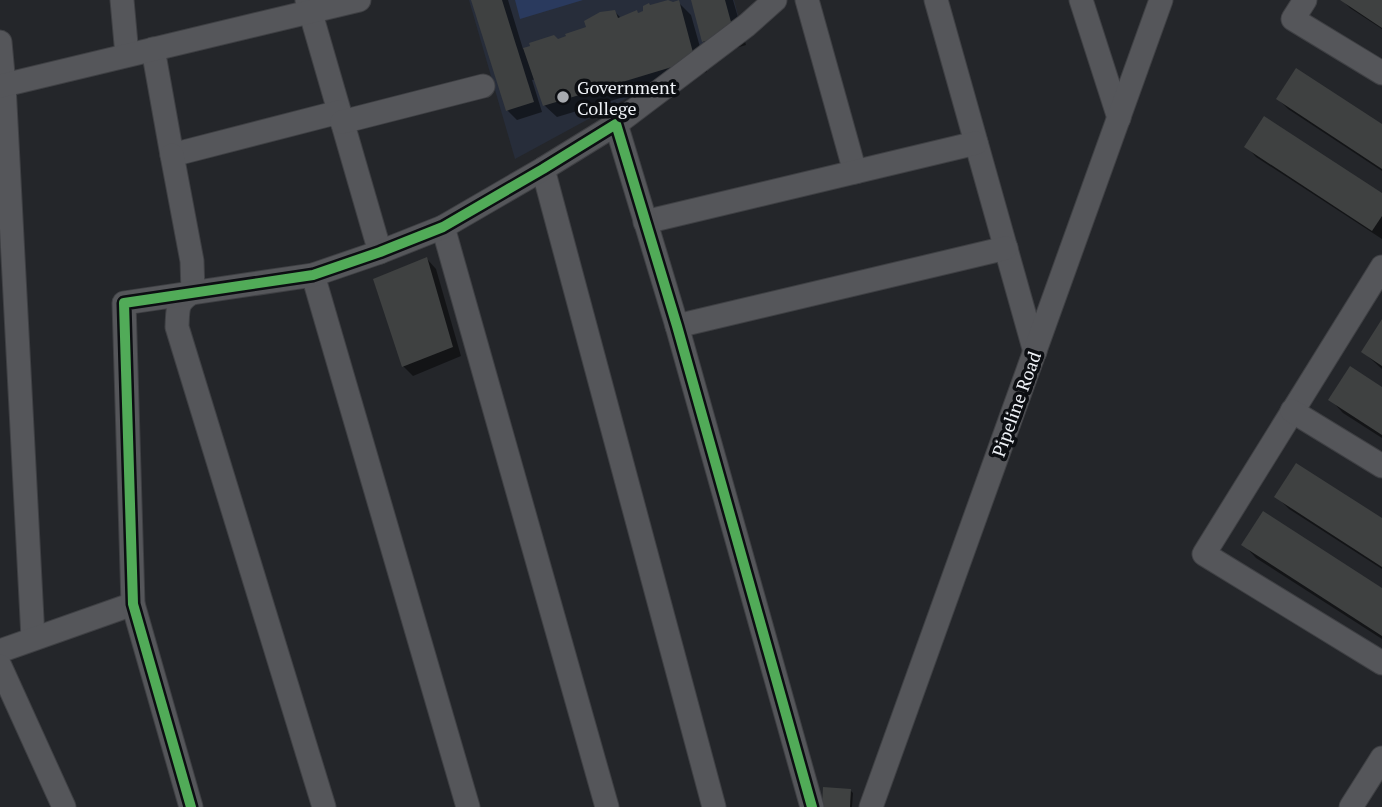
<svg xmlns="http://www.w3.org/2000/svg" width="1382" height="807" viewBox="0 0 1382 807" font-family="'PT Serif',serif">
	<rect width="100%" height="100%" fill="#24262a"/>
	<polygon fill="#272d3a" points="469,0 734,0 743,35 515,159"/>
	<polygon fill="#2a3a5e" points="515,0 583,0 520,19"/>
	<g fill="#0007">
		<polygon points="473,0 508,0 523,49 558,40 588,28 615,12 621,18 678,2 691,15 707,72 557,117 544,105 536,79 532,80 542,112 517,120 507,110"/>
		<polygon points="692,0 733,0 746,45 716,54 703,41"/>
		<polygon points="1342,0 1382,0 1382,29 1350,8"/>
		<polygon points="1278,99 1382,127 1382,171 1288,109"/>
		<polygon points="1247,147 1382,195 1382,239 1256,157"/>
		<polygon points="427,259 436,269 461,356 413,376 403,366"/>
		<polygon points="1382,322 1382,369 1363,352"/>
		<polygon points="1382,389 1382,438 1343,413 1331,400"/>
		<polygon points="1277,497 1382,520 1382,569 1289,509"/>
		<polygon points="1244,545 1382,590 1382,639 1256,558"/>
		<polygon points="850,790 853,793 852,807 824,807"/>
	</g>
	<g fill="#3f4141">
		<polygon points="471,0 502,0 534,102 506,111"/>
		<polygon points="668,0 673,2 679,0 695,60 543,106 523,48 530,46 529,43 554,35 558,39 566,36 565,34 586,27 584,21 600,12 615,10 618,18 637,10 638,13 643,11 643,6 649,3 650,5"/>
		<polygon points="691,0 725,0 734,33 702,42"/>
		<polygon points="1340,0 1382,0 1382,28"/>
		<polygon points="1296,68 1382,124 1382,169 1276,99"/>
		<polygon points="1264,116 1382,193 1382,216 1372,231 1244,147"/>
		<polygon points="427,257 453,347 402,367 373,279"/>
		<polygon points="1382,319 1382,366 1361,352"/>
		<polygon points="1350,366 1382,387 1382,435 1328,400"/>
		<polygon points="1296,463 1382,518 1382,567 1274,497"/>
		<polygon points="1263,511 1382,588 1382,636 1241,545"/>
		<polygon points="823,787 851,789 850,807 822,807"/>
	</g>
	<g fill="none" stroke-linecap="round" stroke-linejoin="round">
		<g stroke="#3f4044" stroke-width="25">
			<g id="minor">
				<polyline points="122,0 127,55"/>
				<polyline points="307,0 380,252"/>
				<polyline points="807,0 855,172"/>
				<polyline points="936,0 1035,352"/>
				<polyline points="1081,0 1119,118"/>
				<polyline points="1305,0 1293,19 1382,73"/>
				<polyline points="0,42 4,85 33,638"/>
				<polyline points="153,49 172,155 339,112"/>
				<polyline points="0,86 359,0"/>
				<polyline points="342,122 483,86"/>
				<polyline points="616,124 747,25 775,0"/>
				<polyline points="172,155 192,261 193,292"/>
				<polyline points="543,169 714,807"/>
				<polyline points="645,222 976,143"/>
				<polyline points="443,227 607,807"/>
				<polyline points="1382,267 1204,554 1382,663"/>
				<polyline points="313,275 468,807"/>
				<path d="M193 292C176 302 178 308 177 327L324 807"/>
				<polyline points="677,326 1006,248"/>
				<polyline points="1292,411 1382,466"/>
				<polyline points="0,651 133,604"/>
				<polyline points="0,666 64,807"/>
				<polyline points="191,807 133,604 124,303 313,275 380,252 443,227 543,169 616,124 677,326 812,807"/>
				<polyline points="871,807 1161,0"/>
				<polyline points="1351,807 1382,758"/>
			</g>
		</g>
		<use href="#minor" stroke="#55565a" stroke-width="23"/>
		<g stroke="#0c0e12" stroke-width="15">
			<polyline id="cycleway" points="191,807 133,604 124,303 313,275 380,252 443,227 543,169 616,124 677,326 812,807"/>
		</g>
		<use href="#cycleway" stroke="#51ab58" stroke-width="10"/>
	</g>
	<circle fill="#a7aaaf" stroke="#0c0e12" stroke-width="2.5" cx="563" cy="97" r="7"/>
	<g text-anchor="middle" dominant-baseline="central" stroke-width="7" stroke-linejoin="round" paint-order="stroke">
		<g font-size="18" fill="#eef1f6" stroke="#0c0e12" text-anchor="start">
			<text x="577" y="87">Government<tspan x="577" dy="21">College</tspan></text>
		</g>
		<g font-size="18" fill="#eef1f6" stroke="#0c0e12">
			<text transform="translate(1016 404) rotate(-70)">Pipeline Road</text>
		</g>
	</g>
</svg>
